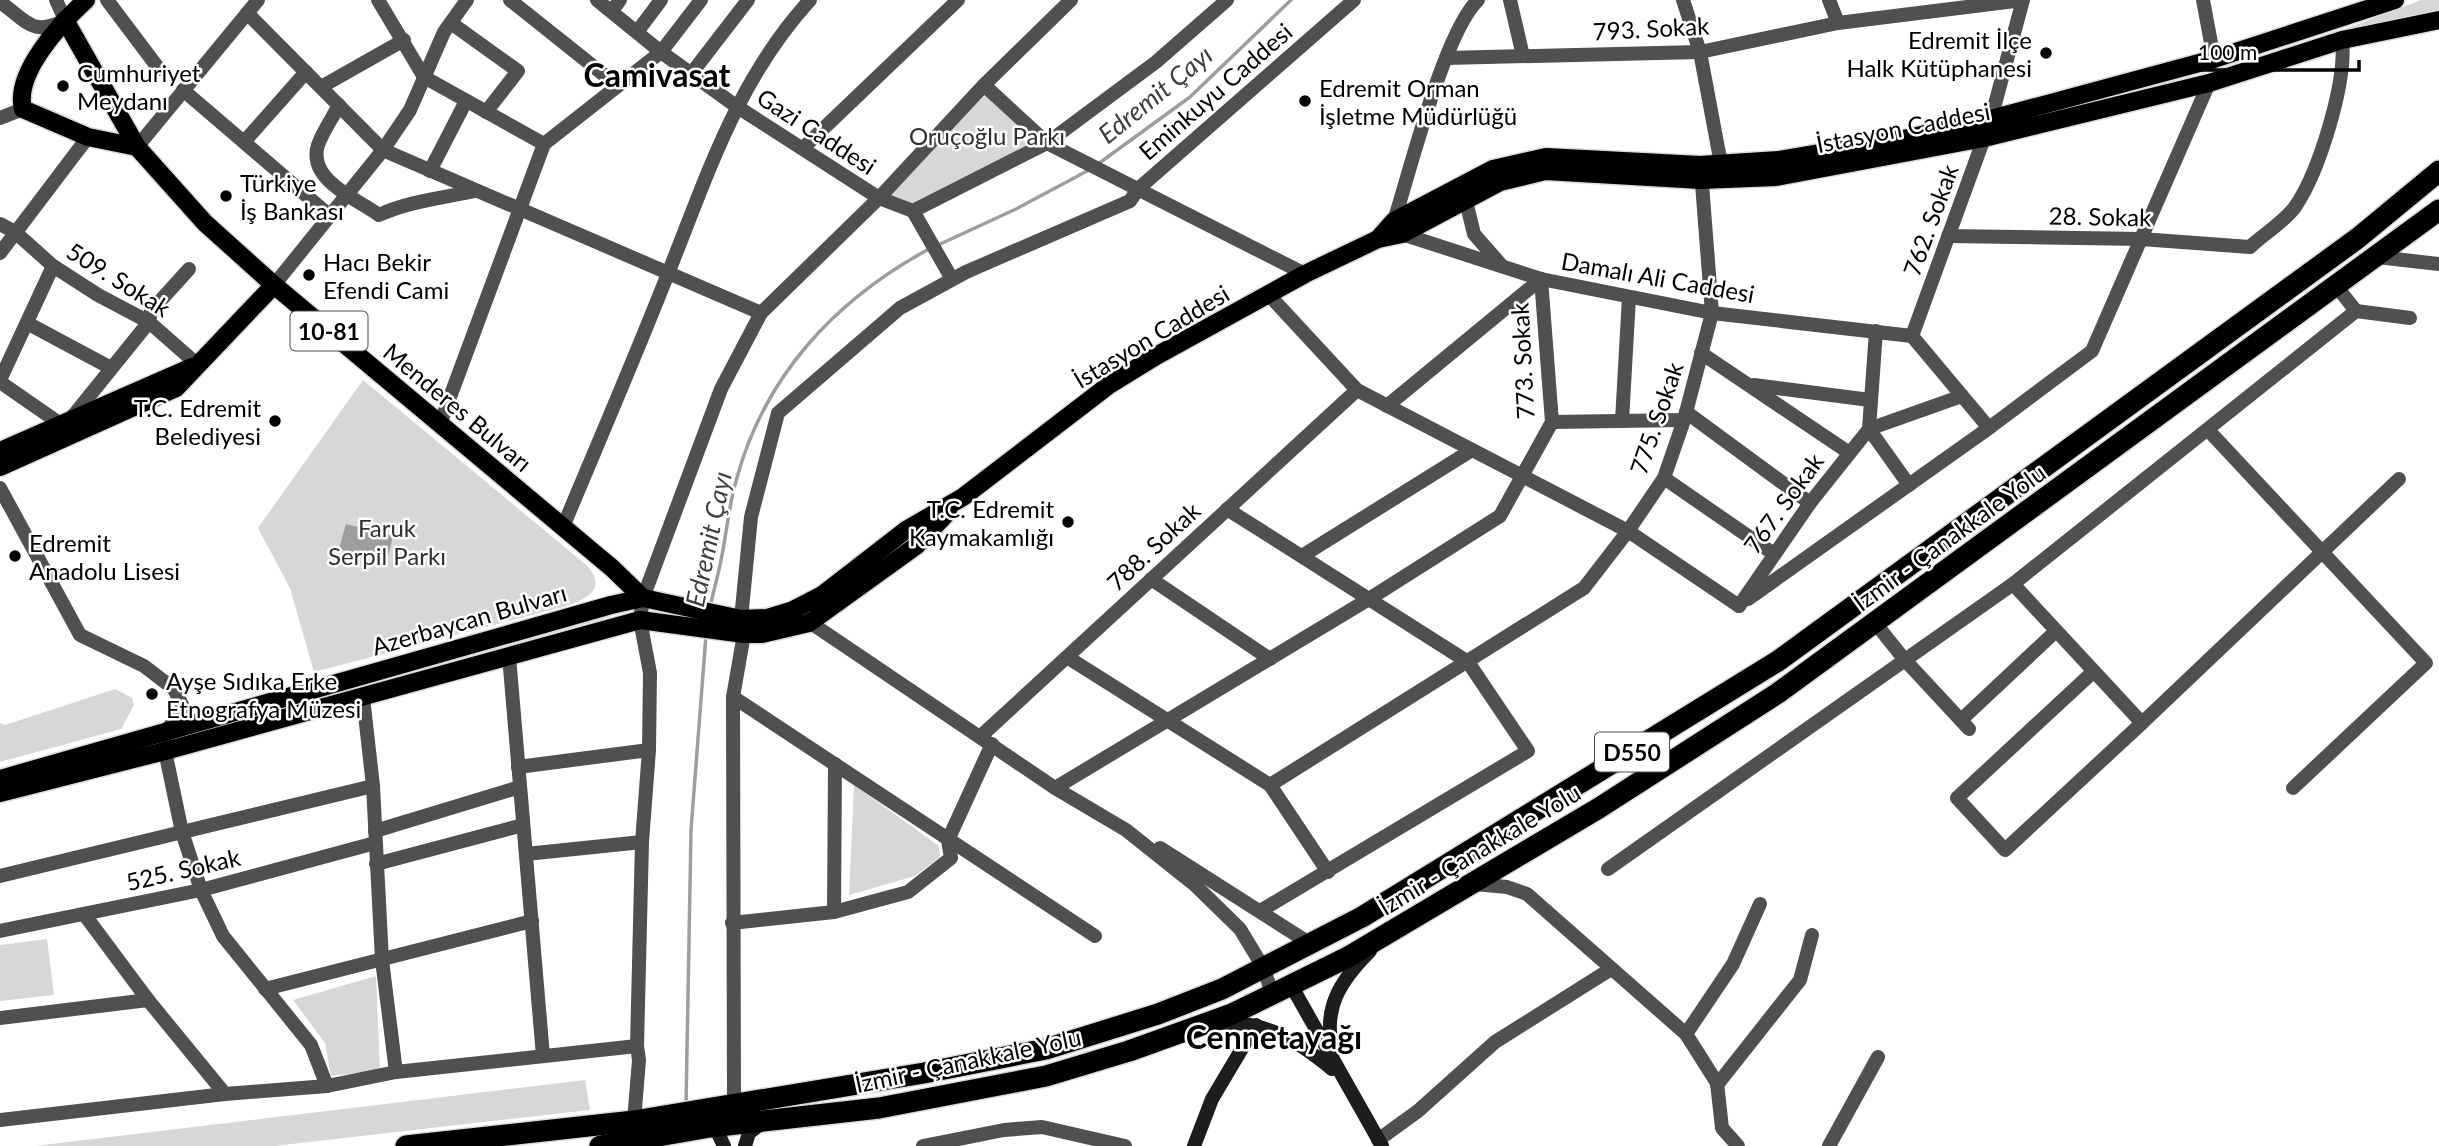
<svg xmlns="http://www.w3.org/2000/svg" width="2439" height="1146" viewBox="0 0 2439 1146" font-family="Lato,sans-serif">
	<rect width="100%" height="100%" fill="#fff"/>
	<g fill="#d7d7d7">
		<polygon points="2421,0 2439,0 2439,11 2327,36"/>
		<polygon points="984,85 1047,143 913,211 879,198"/>
		<path d="M363 380 585 564C609 587 589 598 566 606L314 672 290 588 258 528Z"/>
		<polygon points="609,614 610,617 210,730 203,729"/>
		<polygon points="115,689 132,698 134,705 121,729 0,762 0,723 5,725"/>
		<polygon points="854,785 939,846 940,857 915,876 849,895"/>
		<polygon points="47,939 54,995 0,1001 0,945"/>
		<polygon points="376,976 380,1070 331,1076 325,1043 293,1000"/>
		<polygon points="585,1080 590,1110 274,1146 35,1146"/>
	</g>
	<polygon fill="#9e9e9e" points="346,524 393,536 387,560 339,549"/>
	<g fill="none" stroke-linecap="round" stroke-linejoin="round">
		<g stroke="#9e9e9e" stroke-width="3.5">
			<polyline points="1098,164 1190,97 1291,0"/>
			<polyline points="936,246 1016,209 1089,170"/>
			<path d="M710 607C714 589 719 572 722 555 727 530 729 505 736 481 764 376 835 300 929 249"/>
			<polyline points="686,1106 691,830 706,635"/>
		</g>
		<g stroke="#dbdbdb" stroke-width="21">
			<g id="primary">
				<path d="M86 0C60 24 14 73 23 109L88 137 137 147"/>
				<polyline points="65,20 137,147 205,223 274,285 612,568 643,598"/>
				<polyline points="1378,239 1394,221 1493,169 1546,157 1700,165 1779,160 1908,138 1991,119 2214,59 2395,0"/>
				<polyline points="0,451 192,367"/>
				<polyline points="0,467 176,388 274,285"/>
				<polyline points="0,779 611,605 643,598 741,619 767,618 793,610 822,595 906,530 963,497 1109,385 1156,356 1305,274 1378,239 1402,234 1500,182 1545,171 1701,180 1776,177 1984,138 2209,83 2342,40 2439,20"/>
				<polyline points="0,793 165,751 640,620 744,634 762,634 809,623 916,546 948,512"/>
			</g>
		</g>
		<g stroke="#dbdbdb" stroke-width="24">
			<g id="highway">
				<polyline points="406,1146 634,1121 924,1073 1046,1049 1158,1014 1222,989 1362,917 1778,661 2358,238 2439,171"/>
				<polyline points="600,1146 710,1127 879,1108 1046,1076 1129,1051 1232,1014 1348,957 1599,808 1778,693 2439,210"/>
			</g>
		</g>
		<g stroke="#505050" stroke-width="14">
			<polyline points="107,0 159,69"/>
			<polyline points="378,0 424,77 544,144"/>
			<polyline points="510,0 618,86"/>
			<polyline points="597,0 661,52 736,106 879,198 913,211 1047,143 1156,62 1227,0"/>
			<path d="M1478 0C1444 33 1410 171 1394 221L1402 234 1541 279 1712 313 1912 336"/>
			<polyline points="1510,0 1523,56"/>
			<polyline points="1683,0 1700,52 1721,164"/>
			<polyline points="1829,0 1838,23"/>
			<polyline points="2203,0 2214,59"/>
			<path d="M0 2C27 21 32 37 65 20L56 0"/>
			<polyline points="612,11 620,0"/>
			<polyline points="247,13 383,150 761,313"/>
			<polyline points="451,23 518,71 486,112"/>
			<polyline points="637,32 661,0"/>
			<polyline points="1446,58 1700,52 1838,23 2023,0 1991,119 1912,336"/>
			<polyline points="691,74 748,0"/>
			<polyline points="984,85 1047,143 1305,274"/>
			<polyline points="321,87 404,40"/>
			<polyline points="183,90 329,215"/>
			<path d="M339 105C333 117 323 131 318 145 307 180 357 199 379 215 409 201 443 198 475 191"/>
			<polyline points="0,118 23,109"/>
			<polyline points="244,142 306,72"/>
			<polyline points="137,147 258,0"/>
			<polyline points="803,148 958,0"/>
			<polyline points="430,171 466,101"/>
			<polyline points="1464,193 1474,234 1502,266"/>
			<polyline points="913,211 952,279"/>
			<polyline points="0,224 15,232 53,266 98,295 149,322 198,365"/>
			<path d="M1948 236 2141 239 2250 247C2264 234 2284 222 2295 207 2319 172 2347 82 2342 40"/>
			<polyline points="0,253 88,137"/>
			<polyline points="2377,257 2439,264"/>
			<polyline points="274,285 383,150 410,110 444,32 467,0"/>
			<polyline points="1269,295 1357,390 1628,531 1739,606"/>
			<polyline points="2356,311 2410,318"/>
			<polyline points="27,323 111,368"/>
			<polyline points="1876,331 1869,429 1909,485"/>
			<polyline points="1912,336 1989,428 2092,351 2209,83"/>
			<polyline points="1701,353 1848,452"/>
			<polyline points="0,380 53,266"/>
			<polyline points="0,382 62,425"/>
			<polyline points="1754,385 1870,400"/>
			<polyline points="1387,406 1541,279"/>
			<polyline points="1686,412 1810,503"/>
			<polyline points="69,421 149,322 151,311 189,269"/>
			<polyline points="1622,421 1629,297"/>
			<polyline points="1552,422 1684,420"/>
			<polyline points="440,424 544,144 661,52 701,0"/>
			<polyline points="2209,431 2426,663 2293,788"/>
			<polyline points="1664,478 1774,554"/>
			<polyline points="0,488 80,635 144,666 174,689 184,709 166,731 165,751 182,832 201,890 223,936 311,1045 327,1086"/>
			<polyline points="1227,509 1468,662 1528,751 1260,911"/>
			<path d="M563 527C598 443 634 360 667 276 707 177 736 81 810 0"/>
			<polyline points="1302,556 1472,450"/>
			<polyline points="1151,579 1270,659"/>
			<polyline points="2013,584 2142,723 2005,850 1957,798 2094,671"/>
			<polyline points="1748,599 1989,428"/>
			<polyline points="1739,606 1810,503 1869,429 1962,396"/>
			<polyline points="802,617 1055,788 1126,830 1195,885 1240,929 1263,967 1272,993"/>
			<polyline points="741,619 751,517 778,413 900,308 966,272 1130,201 1138,189 1354,0"/>
			<polyline points="1876,624 1904,659 1969,729"/>
			<polyline points="509,656 543,1056"/>
			<polyline points="1067,657 1270,785 1328,872"/>
			<polyline points="363,697 373,786 382,960 396,1072"/>
			<polyline points="733,697 1095,936"/>
			<polyline points="1961,720 2056,631"/>
			<polyline points="2142,723 2399,479"/>
			<polyline points="981,736 1357,390"/>
			<polyline points="518,767 649,750"/>
			<polyline points="1270,785 1584,588 1628,531 1664,478 1684,420 1712,313 1701,171"/>
			<polyline points="1055,788 1369,599 1500,516 1552,422 1541,279"/>
			<polyline points="375,831 520,787"/>
			<polyline points="1160,848 1309,943"/>
			<polyline points="526,854 642,842"/>
			<polyline points="376,864 523,825"/>
			<polyline points="1608,869 2013,584 2356,311 2337,287"/>
			<polyline points="0,876 373,786"/>
			<polyline points="1475,884 1507,887 1527,894 1686,1034 1717,1083 1722,1128 1738,1146"/>
			<polyline points="834,912 908,892 951,858 948,840 992,744"/>
			<polyline points="84,914 148,1000 225,1094 327,1086 396,1072 637,1046"/>
			<polyline points="732,923 834,912 835,764"/>
			<polyline points="0,931 201,890 375,843"/>
			<polyline points="265,989 532,921"/>
			<polyline points="0,1018 148,1000"/>
			<polyline points="1686,1034 1733,964 1760,904"/>
			<polyline points="1717,1085 1800,980 1812,935"/>
			<polyline points="734,1104 733,697 744,634"/>
			<polyline points="0,1120 225,1094"/>
			<polyline points="634,1121 639,1060 637,1046 642,842 649,750 650,673 640,620 643,598 721,389 761,313 879,198 984,85 1071,0"/>
			<polyline points="1378,1140 1418,1111 1495,1042 1611,969"/>
			<polyline points="923,1146 1004,1130 1042,1127 1125,1146"/>
			<polyline points="1829,1146 1878,1057"/>
		</g>
		<g stroke="#1d1d1d" stroke-width="14">
			<polyline points="1291,985 1382,1146"/>
			<path d="M1219 1023C1266 1021 1297 1040 1332 1069"/>
			<path d="M1333 1053C1322 1008 1340 981 1370 951"/>
			<polyline points="710,1127 717,1131 724,1146"/>
			<polyline points="745,1146 749,1133 762,1123"/>
			<polyline points="1194,1146 1212,1099 1256,1025"/>
		</g>
		<use href="#primary" stroke="#000" stroke-width="18"/>
		<use href="#highway" stroke="#000" stroke-width="21"/>
	</g>
	<g fill="#000" stroke="#fff" stroke-width="2.5">
		<circle cx="2046" cy="53" r="7"/>
		<circle cx="63" cy="86" r="7"/>
		<circle cx="1305" cy="101" r="7"/>
		<circle cx="226" cy="196" r="7"/>
		<circle cx="309" cy="275" r="7"/>
		<circle cx="275" cy="421" r="7"/>
		<circle cx="1068" cy="522" r="7"/>
		<circle cx="15" cy="556" r="7"/>
		<circle cx="152" cy="694" r="7"/>
	</g>
	<g text-anchor="middle" dominant-baseline="central" stroke-width="5" stroke-linejoin="round" paint-order="stroke">
		<g fill="#fff" stroke="#4c4c4c" stroke-width="2">
			<rect x="290.5" y="311.5" width="77" height="39" rx="5"/>
			<rect x="1595" y="732.5" width="74" height="39" rx="5"/>
		</g>
		<g font-size="23" font-weight="bold" fill="#000">
			<text x="329" y="331">10-81</text>
			<text x="1632" y="752">D550</text>
		</g>
		<g font-size="24" fill="#000" stroke="#fff">
			<text transform="translate(1651 28) rotate(-3)">793. Sokak</text>
			<text transform="translate(1215 91) rotate(-41)">Eminkuyu Caddesi</text>
			<text transform="translate(1903 127) rotate(-11)">İstasyon Caddesi</text>
			<text transform="translate(817 131) rotate(33)">Gazi Caddesi</text>
			<text transform="translate(2100 216) rotate(1)">28. Sokak</text>
			<text transform="translate(1930 220) rotate(-70)">762. Sokak</text>
			<text transform="translate(1658 277) rotate(10)">Damalı Ali Caddesi</text>
			<text transform="translate(119 279) rotate(32)">509. Sokak</text>
			<text transform="translate(1151 336) rotate(-31)">İstasyon Caddesi</text>
			<text transform="translate(1522 361) rotate(-93)">773. Sokak</text>
			<text transform="translate(458 407) rotate(40)">Menderes Bulvarı</text>
			<text transform="translate(1656 418) rotate(-71)">775. Sokak</text>
			<text transform="translate(1783 503) rotate(-54)">767. Sokak</text>
			<text transform="translate(1949 537) rotate(-36)">İzmir - Çanakkale Yolu</text>
			<text transform="translate(1153 546) rotate(-43)">788. Sokak</text>
			<text transform="translate(469 619) rotate(-16)">Azerbaycan Bulvarı</text>
			<text transform="translate(1479 849) rotate(-31)">İzmir - Çanakkale Yolu</text>
			<text transform="translate(183 869) rotate(-13)">525. Sokak</text>
			<text transform="translate(968 1060) rotate(-12)">İzmir - Çanakkale Yolu</text>
		</g>
		<g font-size="24" fill="#000" stroke="#fff" text-anchor="start">
			<text x="2032" y="39" text-anchor="end">Edremit İlçe<tspan x="2032" dy="28">Halk Kütüphanesi</tspan></text>
			<text x="77" y="72">Cumhuriyet<tspan x="77" dy="28">Meydanı</tspan></text>
			<text x="1319" y="87">Edremit Orman<tspan x="1319" dy="28">İşletme Müdürlüğü</tspan></text>
			<text x="240" y="182">Türkiye<tspan x="240" dy="28">İş Bankası</tspan></text>
			<text x="323" y="261">Hacı Bekir<tspan x="323" dy="28">Efendi Cami</tspan></text>
			<text x="261" y="407" text-anchor="end">T.C. Edremit<tspan x="261" dy="28">Belediyesi</tspan></text>
			<text x="1054" y="508" text-anchor="end">T.C. Edremit<tspan x="1054" dy="28">Kaymakamlığı</tspan></text>
			<text x="29" y="542">Edremit<tspan x="29" dy="28">Anadolu Lisesi</tspan></text>
			<text x="166" y="680">Ayşe Sıdıka Erke<tspan x="166" dy="28">Etnografya Müzesi</tspan></text>
		</g>
		<g font-size="24" fill="#2e2e2e" stroke="#fff">
			<text x="987" y="135">Oruçoğlu Parkı</text>
			<text x="387" y="527">Faruk<tspan x="387" dy="28">Serpil Parkı</tspan></text>
		</g>
		<g font-size="26" font-style="italic" fill="#3f3f3f" stroke="#fff">
			<text transform="translate(1155 94) rotate(-39)">Edremit Çayı</text>
			<text transform="translate(708 539) rotate(-78)">Edremit Çayı</text>
		</g>
		<g font-size="32" font-weight="bold" fill="#000" stroke="#fff">
			<text x="657" y="74">Camivasat</text>
			<text x="1274" y="1036">Cennetayağı</text>
		</g>
	</g>
	<path d="M2187 60v10h172v-10" fill="none" stroke="#000000" stroke-width="3.5"/>
	<text x="2198" y="60" font-size="21" fill="#000000" stroke="#ffffff" stroke-width="5" paint-order="stroke">100 m</text>
</svg>
